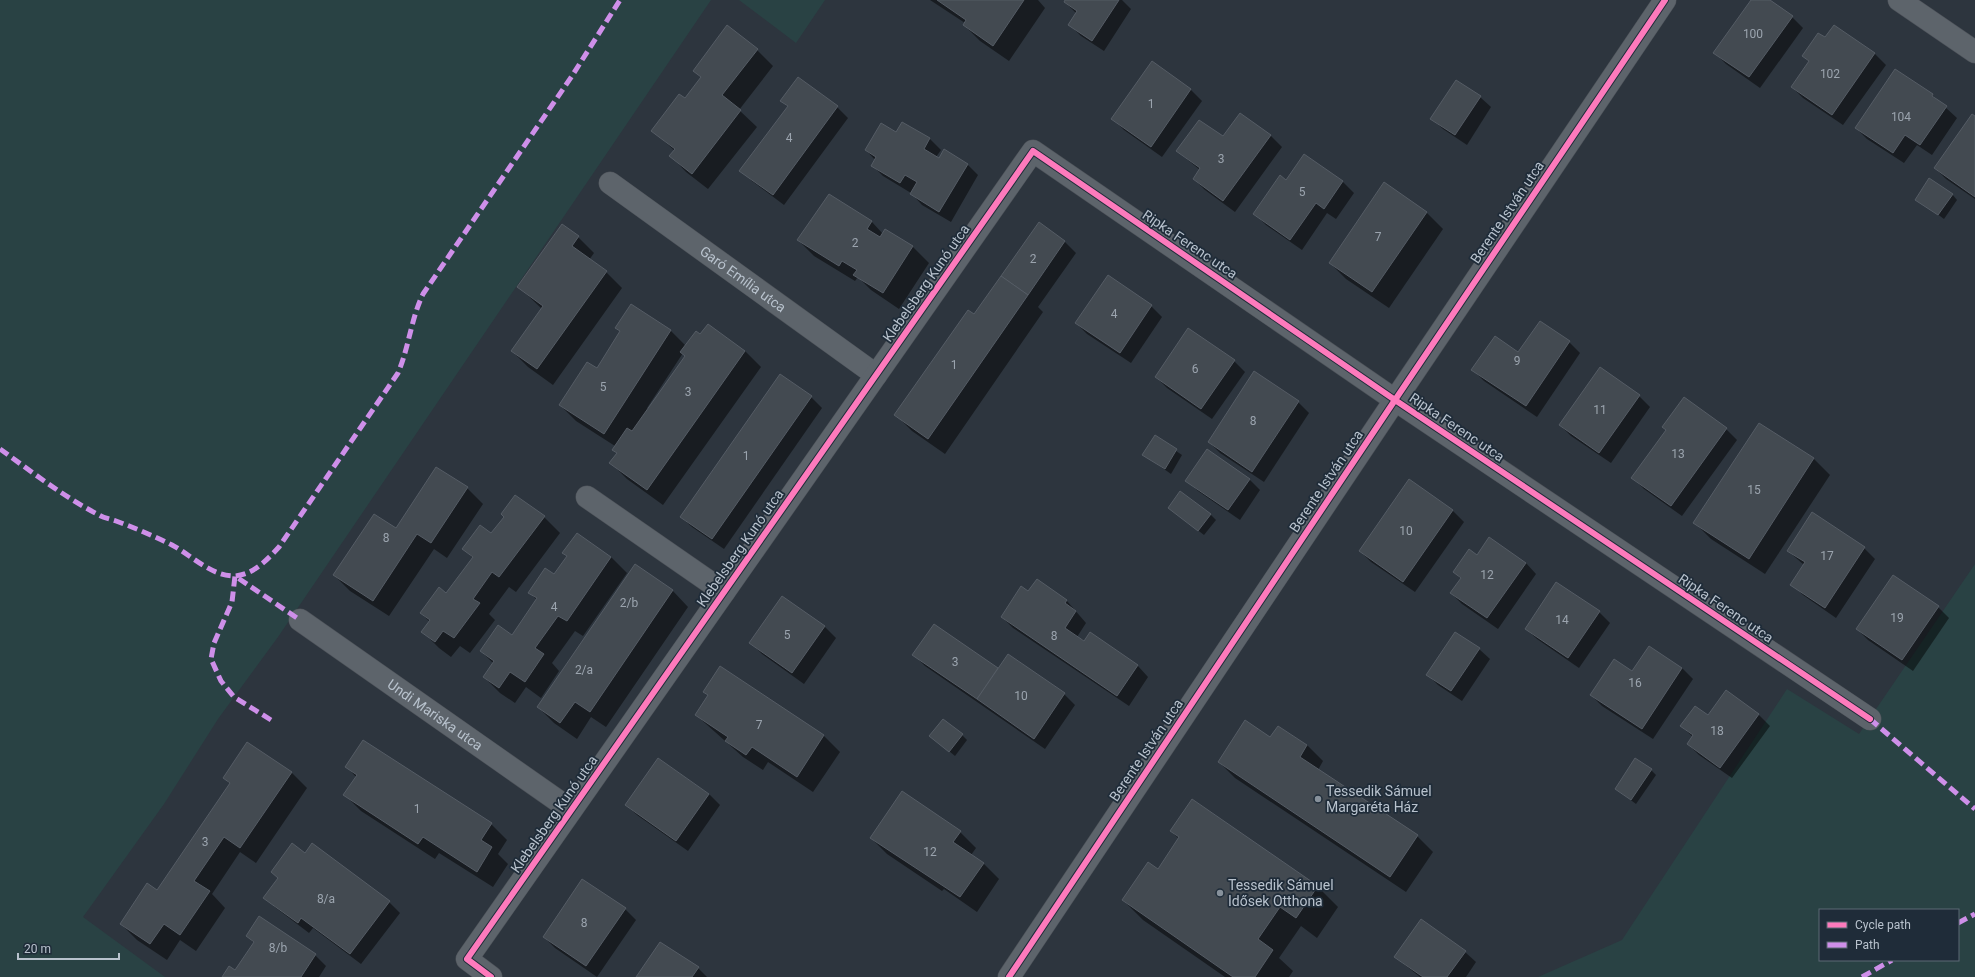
<svg xmlns="http://www.w3.org/2000/svg" width="1975" height="977" viewBox="0 0 1975 977" font-family="Roboto,sans-serif">
	<rect width="100%" height="100%" fill="#2d353e"/>
	<g fill="#294244" fill-rule="evenodd">
		<polygon points="0,0 711,0 278,637 218,719 164,804 83,917 165,977 0,977"/>
		<polygon points="739,0 825,0 796,43"/>
		<path d="M1975 564V977H1538L1622 940 1787 689 1859 734ZM1820 910H1958V960H1820Z"/>
	</g>
	<g fill="#0007" fill-rule="evenodd">
		<polygon points="930,0 1038,0 1045,8 1009,61 980,41 964,25 965,23"/>
		<polygon points="1066,0 1122,0 1131,9 1104,51 1081,36 1070,25 1076,13 1065,2"/>
		<polygon points="1752,0 1768,0 1792,17 1803,28 1760,88 1726,64 1715,53"/>
		<polygon points="1835,26 1875,54 1886,65 1843,125 1803,98 1792,87 1810,62 1803,56 1826,39"/>
		<polygon points="728,27 757,50 773,66 739,110 757,127 708,189 686,172 671,156 675,151 652,130 685,100 702,78 694,71"/>
		<polygon points="1152,63 1191,90 1202,101 1162,157 1124,130 1113,119"/>
		<polygon points="798,78 837,107 848,118 784,205 752,181 741,170 788,107 782,100"/>
		<polygon points="1932,95 1957,118 1932,155 1917,145 1904,163 1867,139 1856,128"/>
		<polygon points="1480,97 1491,107 1467,145 1443,129 1432,119"/>
		<polygon points="1240,114 1271,136 1282,147 1235,212 1205,190 1194,179 1200,170 1177,151 1223,138"/>
		<polygon points="1975,117 1975,199 1946,179 1935,168"/>
		<polygon points="903,123 930,139 941,150 936,157 967,164 978,175 951,222 922,205 911,193 883,176 872,165 875,160 866,150 897,134"/>
		<polygon points="1304,156 1343,182 1354,193 1336,219 1327,213 1302,250 1266,225 1255,214 1287,181"/>
		<polygon points="1384,183 1427,213 1443,229 1389,308 1346,279 1330,263"/>
		<polygon points="1952,194 1957,200 1944,219 1917,199"/>
		<polygon points="830,195 872,222 883,234 886,230 913,247 929,263 899,309 871,290 858,277 855,281 814,256 798,240"/>
		<polygon points="1039,223 1065,242 1076,253 1038,307 1043,312 945,454 912,431 896,415 974,316"/>
		<polygon points="578,237 594,253 589,260 606,272 622,288 553,385 528,367 512,351 542,309 519,287"/>
		<path d="M631 305 671 331 686 346 745 351 761 367 663 505 627 479 611 463 617 454 613 449 615 446 576 421 560 405 597 369 621 332 616 328ZM683 353 686 357 649 409 647 408Z"/>
		<polygon points="1151,306 1162,317 1131,363 1087,334 1076,323"/>
		<polygon points="1569,342 1580,353 1537,417 1484,381 1473,370 1518,353"/>
		<polygon points="1234,361 1245,372 1212,419 1167,388 1156,377"/>
		<polygon points="1639,396 1650,407 1611,463 1571,436 1560,425"/>
		<polygon points="811,397 822,408 724,549 692,527 681,517"/>
		<polygon points="1298,402 1309,413 1264,482 1220,453 1209,442"/>
		<polygon points="1759,424 1814,459 1830,475 1765,574 1711,539 1695,523"/>
		<polygon points="1726,429 1737,440 1682,516 1644,489 1633,478"/>
		<polygon points="1155,437 1182,455 1171,474 1144,455"/>
		<polygon points="1249,479 1260,490 1240,520 1198,491 1187,480"/>
		<polygon points="1409,480 1453,511 1464,522 1415,592 1371,562 1360,551"/>
		<polygon points="467,488 483,504 447,558 434,549 389,616 350,591 334,575 396,530"/>
		<polygon points="1169,508 1210,514 1216,520 1204,535"/>
		<polygon points="544,517 560,533 516,592 509,587 489,614 495,620 470,653 460,646 451,657 439,648 423,632 430,622 421,613 447,594 473,558 464,549"/>
		<polygon points="1864,548 1875,559 1836,618 1803,595 1792,584 1804,565 1788,551"/>
		<polygon points="564,553 611,557 627,573 583,636 575,631 552,663 559,671 541,698 526,687 515,703 500,693 484,677 493,663 481,651 513,636 537,600 530,593 554,576 567,556"/>
		<polygon points="1477,556 1526,563 1536,574 1498,629 1462,604 1451,593 1461,579 1454,572"/>
		<polygon points="1037,580 1067,601 1086,623 1077,637 1138,666 1148,677 1129,706 1013,628 1002,617 1029,593"/>
		<polygon points="672,590 688,607 606,727 591,717 577,739 554,723 538,707"/>
		<polygon points="783,598 825,627 836,638 804,684 762,654 751,643"/>
		<polygon points="1938,607 1949,618 1913,671 1868,640 1857,629"/>
		<polygon points="1599,612 1610,623 1579,668 1537,639 1526,629"/>
		<polygon points="934,626 998,670 1008,655 1064,694 1075,705 1045,749 925,666 914,655"/>
		<polygon points="1479,649 1490,659 1462,701 1438,685 1427,674"/>
		<polygon points="720,667 824,736 840,752 813,792 768,762 763,770 743,757 696,715 709,696 704,692"/>
		<polygon points="1682,668 1693,679 1653,739 1602,706 1591,695"/>
		<polygon points="1726,691 1759,715 1770,726 1732,778 1699,755 1688,744 1693,737 1681,726 1708,716"/>
		<polygon points="1279,727 1307,745 1323,761 1318,770 1417,836 1433,852 1406,892 1235,778 1219,762 1271,738"/>
		<polygon points="962,735 967,740 955,756 931,736"/>
		<polygon points="659,759 709,794 720,805 688,851 637,815 626,805"/>
		<polygon points="347,767 491,824 507,840 498,854 508,864 493,887 439,853 435,859 361,811 345,795 356,777"/>
		<polygon points="1651,770 1656,775 1636,804 1616,789"/>
		<polygon points="291,772 307,788 256,863 240,852 212,894 225,908 196,951 180,940 167,960 137,940 121,924 157,891 230,784 224,778"/>
		<polygon points="1193,800 1318,887 1338,907 1317,938 1301,926 1279,958 1293,971 1289,977 1225,977 1143,920 1123,900 1158,870 1179,839 1171,831"/>
		<polygon points="960,832 976,848 971,855 983,863 999,879 977,912 944,889 942,891 887,854 871,838"/>
		<polygon points="305,854 389,902 400,913 361,964 313,928 309,933 276,908 265,897"/>
		<polygon points="625,909 636,920 597,977 555,948 544,937"/>
		<polygon points="247,936 315,955 326,966 319,977 223,977 235,971 254,943"/>
		<polygon points="1465,952 1476,962 1466,977 1420,977 1395,957"/>
		<polygon points="698,968 707,977 637,977"/>
	</g>
	<g fill="#434a51" stroke="#555c65">
		<polygon points="937,0 1024,0 993,46 963,25 966,20"/>
		<polygon points="1065,0 1119,0 1092,41 1068,25 1077,11 1064,2"/>
		<polygon points="1751,0 1770,0 1793,16 1749,77 1713,53"/>
		<polygon points="727,25 758,49 722,95 741,110 692,174 669,156 675,149 651,131 679,94 685,98 701,77 693,71"/>
		<polygon points="1834,25 1875,53 1832,115 1791,87 1809,61 1802,56 1818,33 1825,37"/>
		<polygon points="1152,61 1191,89 1151,147 1111,119"/>
		<polygon points="1895,69 1933,94 1932,96 1947,106 1920,145 1905,135 1893,153 1855,128"/>
		<polygon points="798,77 838,106 773,195 739,171 788,106 780,101"/>
		<polygon points="1456,80 1481,96 1455,135 1430,119"/>
		<polygon points="1240,113 1271,135 1223,201 1193,179 1200,168 1176,151 1199,120 1223,136"/>
		<polygon points="1972,114 1975,116 1975,197 1934,168"/>
		<polygon points="902,122 930,138 924,149 939,158 944,149 968,164 939,212 910,194 917,182 905,175 900,183 871,166 876,157 865,150 881,123 896,132"/>
		<polygon points="1304,154 1343,181 1324,209 1316,203 1290,240 1253,214 1280,175 1286,180"/>
		<polygon points="1929,178 1953,194 1938,215 1915,200"/>
		<polygon points="1384,182 1427,212 1372,292 1329,263"/>
		<polygon points="829,194 872,221 867,229 880,237 885,229 913,246 883,293 853,275 857,270 842,261 839,266 797,240"/>
		<polygon points="1039,222 1065,241 1028,295 1001,276"/>
		<polygon points="562,224 579,236 572,246 607,271 537,369 511,351 543,306 517,287"/>
		<polygon points="1108,275 1152,305 1120,353 1075,323"/>
		<polygon points="1001,276 1028,295 928,439 894,415 968,310 974,314"/>
		<polygon points="631,304 671,330 604,434 559,405 587,362 597,368 620,331 615,328"/>
		<polygon points="1540,321 1570,341 1526,406 1471,370 1495,336 1518,352"/>
		<polygon points="708,324 745,351 647,490 609,463 617,453 612,450 627,428 632,431 685,356 680,352 696,331 700,334"/>
		<polygon points="1188,328 1235,360 1201,409 1155,377"/>
		<polygon points="1600,367 1640,395 1599,453 1559,425"/>
		<polygon points="1254,371 1299,401 1252,472 1208,442"/>
		<polygon points="780,374 812,396 712,539 680,517"/>
		<polygon points="1684,397 1727,428 1671,506 1631,478 1666,430 1662,427"/>
		<polygon points="1759,423 1814,458 1749,559 1693,523"/>
		<polygon points="1155,435 1177,449 1165,469 1142,455"/>
		<polygon points="1207,449 1250,479 1228,510 1185,481"/>
		<polygon points="436,467 468,487 431,543 417,534 373,601 333,575 374,514 396,528"/>
		<polygon points="1409,479 1453,510 1403,582 1359,551"/>
		<polygon points="1180,491 1211,514 1198,531 1168,508"/>
		<polygon points="515,495 545,516 499,577 492,572 473,599 480,603 454,638 443,631 435,642 421,632 430,620 420,613 439,587 446,593 473,557 462,549 480,525 491,533 504,517 501,514"/>
		<polygon points="1812,512 1865,547 1825,608 1790,585 1805,562 1787,551"/>
		<polygon points="577,533 611,557 567,621 558,616 535,648 544,654 525,682 510,672 499,688 483,677 494,661 480,651 498,625 512,635 537,598 528,593 545,568 554,574 567,556 562,553"/>
		<polygon points="1489,537 1526,563 1487,618 1450,593 1461,578 1453,572 1469,549 1477,555"/>
		<polygon points="635,564 673,590 590,712 575,702 560,723 537,707"/>
		<polygon points="1893,575 1939,606 1902,660 1856,629"/>
		<polygon points="1037,579 1067,600 1065,603 1076,611 1065,628 1084,641 1090,632 1138,665 1117,696 1001,617 1021,586 1028,591"/>
		<polygon points="1556,582 1600,611 1568,658 1525,629"/>
		<polygon points="782,596 825,626 792,673 749,643"/>
		<polygon points="934,624 998,668 977,699 912,655"/>
		<polygon points="1455,632 1480,648 1451,691 1426,675"/>
		<polygon points="1649,646 1682,668 1642,729 1590,695 1614,659 1632,671"/>
		<polygon points="1008,654 1065,693 1034,739 977,699"/>
		<polygon points="720,666 824,735 797,777 752,747 746,755 725,741 728,737 695,715 708,695 703,692"/>
		<polygon points="1726,690 1759,714 1720,768 1687,744 1693,735 1680,726 1695,706 1708,715"/>
		<polygon points="943,719 963,734 949,752 929,736"/>
		<polygon points="1245,720 1270,737 1278,726 1307,745 1300,757 1418,835 1390,877 1218,762"/>
		<polygon points="363,740 492,823 481,840 492,847 477,872 423,837 418,844 343,795 357,775 345,767"/>
		<polygon points="247,742 292,772 240,848 224,837 194,881 210,891 180,935 164,924 150,944 120,924 147,883 157,890 230,783 223,778"/>
		<polygon points="658,758 709,794 676,841 625,805"/>
		<polygon points="1635,758 1652,769 1631,800 1615,789"/>
		<polygon points="902,791 961,831 953,842 984,863 960,897 870,838"/>
		<polygon points="1192,799 1318,886 1296,918 1280,907 1258,939 1273,950 1255,977 1233,977 1122,900 1148,862 1158,869 1179,837 1170,831"/>
		<polygon points="292,843 305,853 312,843 390,901 350,954 301,918 298,923 263,898 278,878 271,872"/>
		<polygon points="582,879 626,908 586,966 543,937"/>
		<polygon points="259,916 316,954 301,977 222,977 229,966 235,970 254,942 246,936"/>
		<polygon points="1421,919 1466,951 1447,977 1423,977 1394,957"/>
		<polygon points="660,942 699,967 692,977 636,977"/>
	</g>
	<g fill="none" stroke-linecap="round" stroke-linejoin="round">
		<g stroke="#4c5158" stroke-width="23">
			<g id="minor">
				<polyline points="1899,0 1975,52"/>
				<path id="s1" d="M610 183 876 375"/>
				<polyline points="587,497 724,592"/>
				<path id="s2" d="M300 620 571 810"/>
				<polyline points="491,977 467,959 1033,151 1395,400 1870,719"/>
				<polyline points="1009,977 1395,400 1665,0"/>
			</g>
		</g>
		<use href="#minor" stroke="#5d646b" stroke-width="22"/>
		<g stroke="#ce8fe9" stroke-width="5" stroke-dasharray="10 5" stroke-linecap="butt">
			<path d="M0 449C32 472 64 497 99 515 104 518 110 519 116 521 135 528 154 536 172 545 191 555 211 576 234 576 253 575 267 560 279 547L398 373C409 347 411 319 423 294L572 76 620 0"/>
			<polyline points="1870,719 1975,809"/>
			<polyline points="271,720 234,697 221,681 211,659 214,643 232,602 235,576 300,620"/>
			<polyline points="1958,923 1975,914"/>
			<polyline points="1862,977 1892,960"/>
		</g>
		<g stroke="#1f2c39" stroke-width="8">
			<g id="cycleway">
				<polyline points="491,977 467,959 1033,151 1395,400 1870,719"/>
				<polyline points="1009,977 1395,400 1665,0"/>
			</g>
		</g>
		<use href="#cycleway" stroke="#fd7abc" stroke-width="6"/>
	</g>
	<g fill="#87919b" stroke="#1f2c39" stroke-width="1.5">
		<circle cx="1318" cy="799" r="4"/>
		<circle cx="1220" cy="893" r="4"/>
	</g>
	<g text-anchor="middle" dominant-baseline="central" stroke-width="3.5" stroke-linejoin="round" paint-order="stroke">
		<g font-size="12" fill="#9ba4ae">
			<text x="1753" y="34">100</text>
			<text x="1830" y="74">102</text>
			<text x="1151" y="104">1</text>
			<text x="1901" y="117">104</text>
			<text x="789" y="138">4</text>
			<text x="1221" y="159">3</text>
			<text x="1302" y="192">5</text>
			<text x="1378" y="237">7</text>
			<text x="855" y="243">2</text>
			<text x="1033" y="259">2</text>
			<text x="1114" y="314">4</text>
			<text x="1517" y="361">9</text>
			<text x="954" y="365">1</text>
			<text x="1195" y="369">6</text>
			<text x="603" y="387">5</text>
			<text x="688" y="392">3</text>
			<text x="1600" y="410">11</text>
			<text x="1253" y="421">8</text>
			<text x="1678" y="454">13</text>
			<text x="746" y="456">1</text>
			<text x="1754" y="490">15</text>
			<text x="1406" y="531">10</text>
			<text x="386" y="538">8</text>
			<text x="1827" y="556">17</text>
			<text x="1487" y="575">12</text>
			<text x="629" y="603">2/b</text>
			<text x="554" y="607">4</text>
			<text x="1897" y="618">19</text>
			<text x="1562" y="620">14</text>
			<text x="787" y="635">5</text>
			<text x="1054" y="636">8</text>
			<text x="955" y="662">3</text>
			<text x="584" y="670">2/a</text>
			<text x="1635" y="683">16</text>
			<text x="1021" y="696">10</text>
			<text x="759" y="725">7</text>
			<text x="1717" y="731">18</text>
			<text x="417" y="809">1</text>
			<text x="205" y="842">3</text>
			<text x="930" y="852">12</text>
			<text x="326" y="899">8/a</text>
			<text x="584" y="923">8</text>
			<text x="278" y="948">8/b</text>
		</g>
		<g font-size="14" fill="#b8c2cd" stroke="#1f2c39">
			<text transform="translate(1507 212) rotate(-56)">Berente István utca</text>
			<text transform="translate(1190 244) rotate(34)">Ripka Ferenc utca</text>
			<text stroke="none"><textPath href="#s1" startOffset="164">Garó Emília utca</textPath></text>
			<text transform="translate(926 283) rotate(-55)">Klebelsberg Kunó utca</text>
			<text transform="translate(1457 427) rotate(34)">Ripka Ferenc utca</text>
			<text transform="translate(1326 481) rotate(-56)">Berente István utca</text>
			<text transform="translate(740 548) rotate(-55)">Klebelsberg Kunó utca</text>
			<text transform="translate(1726 608) rotate(34)">Ripka Ferenc utca</text>
			<text stroke="none"><textPath href="#s2" startOffset="165">Undi Mariska utca</textPath></text>
			<text transform="translate(1146 750) rotate(-56)">Berente István utca</text>
			<text transform="translate(554 814) rotate(-55)">Klebelsberg Kunó utca</text>
		</g>
		<g font-size="14" fill="#b8c2cd" stroke="#1f2c39" text-anchor="start">
			<text x="1326" y="791">Tessedik Sámuel<tspan x="1326" dy="16">Margaréta Ház</tspan></text>
			<text x="1228" y="885">Tessedik Sámuel<tspan x="1228" dy="16">Idősek Otthona</tspan></text>
		</g>
	</g>
	<rect x="1819" y="909" width="140" height="52" fill="#1f2c39" stroke="#5c6874"/>
	<rect x="1827" y="922" width="20" height="6" fill="#fd7abc" stroke="#5c6874"/>
	<text x="1855" y="929" font-size="12" fill="#b8c2cd">Cycle path</text>
	<rect x="1827" y="942" width="20" height="6" fill="#ce8fe9" stroke="#5c6874"/>
	<text x="1855" y="949" font-size="12" fill="#b8c2cd">Path</text>
	<path d="M18 953v6h101v-6" fill="none" stroke="#b8c2cd" stroke-width="2"/>
	<text x="24" y="953" font-size="12" fill="#b8c2cd" stroke="#1f2c39" stroke-width="3" paint-order="stroke">20 m</text>
</svg>
